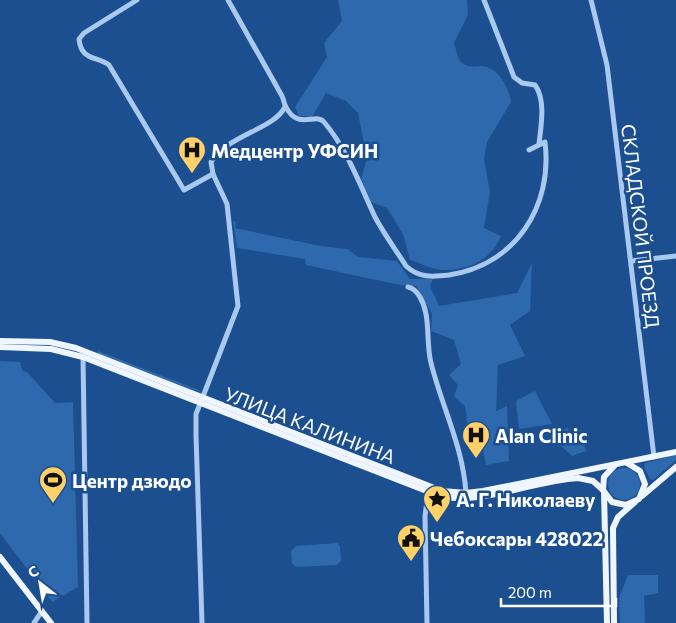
<svg xmlns="http://www.w3.org/2000/svg" width="676" height="623" viewBox="0 0 676 623" font-family="Commissioner,sans-serif">
	<rect width="100%" height="100%" fill="#1b4f8f"/>
	<g fill="#2e69ad">
		<path d="M338 0H467L468 15 454 43C456 49 457 57 461 62 469 70 478 64 487 67 501 72 509 89 511 102L487 142 484 159 490 192 484 228 501 236C491 260 469 270 444 270 433 270 420 263 410 260L403 234 387 208 371 202 361 178 367 159 358 113 346 101 326 93 312 117 299 116 295 107 327 57 324 43 342 21Z"/>
		<polygon points="233,221 236,222 235,228 320,246 347,249 358,257 397,261 410,279 433,279 430,286 439,306 517,293 532,263 530,311 510,325 525,356 498,365 496,411 507,406 509,461 486,465 481,440 468,427 465,406 454,397 458,385 449,375 461,364 454,340 431,331 432,314 416,286 400,285 306,265 305,259 237,248"/>
		<polygon points="98,351 199,390 200,392 97,354"/>
		<polygon points="0,361 20,362 22,370 28,373 55,403 73,402 78,587 52,602 0,533"/>
		<polygon points="535,391 552,424 519,429 516,401"/>
		<polygon points="567,428 572,433 581,430 586,451 572,456 560,445 557,433"/>
		<polygon points="676,455 676,460 653,480 650,479 644,467 645,463"/>
		<circle cx="624" cy="484" r="16"/>
		<polygon points="337,543 340,546 341,561 337,565 296,567 292,563 291,551 296,546"/>
		<polygon points="628,575 658,575 658,593 644,596 645,623 620,623 619,598"/>
	</g>
	<g fill="none" stroke-linecap="round" stroke-linejoin="round">
		<g stroke="#a9c9ee" stroke-width="5">
			<path d="M137 0 84 33 79 39C81 61 97 56 109 65L184 190 213 174"/>
			<path d="M228 0 282 96C284 100 284 104 286 107 298 131 316 112 324 122 347 149 360 185 375 217 384 234 396 250 406 266 419 278 432 277 449 275 515 265 553 207 545 142L529 150"/>
			<path d="M484 0 514 77 522 83 535 85C546 100 541 126 539 144"/>
			<polyline points="591,0 607,65 654,457"/>
			<polyline points="631,261 676,256"/>
			<path d="M408 287C418 289 424 303 426 314 429 330 427 347 431 363 442 407 463 447 466 493"/>
			<polyline points="83,357 87,623"/>
			<path d="M202 399 238 306 227 204 213 174 211 162C229 134 273 130 285 107"/>
			<polyline points="200,404 196,414 196,435 202,623"/>
			<polyline points="34,623 40,614"/>
			<polyline points="427,623 425,516 428,493"/>
		</g>
		<g stroke="#f0f6ff" stroke-width="6">
			<polyline points="0,341 50,342 76,348 442,491 466,493 483,491 676,452"/>
			<path d="M0 347 51 349 83 357 442 497C489 503 532 481 578 478L593 481 603 490"/>
			<polyline points="615,465 604,477 603,490 612,502 626,505 639,499 645,484 640,471 627,463"/>
			<polyline points="604,492 607,623"/>
			<polyline points="642,496 676,467"/>
			<polyline points="0,557 51,623"/>
			<polyline points="614,623 613,528 618,517 635,502"/>
		</g>
	</g>
	<defs>
		<g id="hospital-pin" transform="scale(1.4375)"><path d="M0 17L-7.5 6A9.5 9.5 0 1 1 7.5 6Z" fill="#ffd166" stroke="#1b4f8f"/><path d="M-5-5h3v3.5h4V-5h3V5h-3V1.5h-4V5h-3Z" fill="#111"/></g>
		<g id="stadium-pin" transform="scale(1.4375)"><path d="M0 17L-7.5 6A9.5 9.5 0 1 1 7.5 6Z" fill="#ffd166" stroke="#1b4f8f"/><path d="M0-5a6.5 5 0 1 0 0 10a6.5 5 0 1 0 0-10ZM-3.5-1.8h7v3.6h-7Z" fill="#111"/></g>
		<g id="sight-pin" transform="scale(1.4375)"><path d="M0 17L-7.5 6A9.5 9.5 0 1 1 7.5 6Z" fill="#ffd166" stroke="#1b4f8f"/><path d="M0-6L1.8-2.2L6-1.7L2.9 1.2L3.7 5.4L0 3.3L-3.7 5.4L-2.9 1.2L-6-1.7L-1.8-2.2Z" fill="#111"/></g>
		<g id="civic-pin" transform="scale(1.4375)"><path d="M0 17L-7.5 6A9.5 9.5 0 1 1 7.5 6Z" fill="#ffd166" stroke="#1b4f8f"/><path d="M-.6-6.5H3V-4.5H.6V-3L4-1V1h2V6H-6V1h2V-1L-.6-3ZM-1.2 2.5V6h2.4V2.5Z" fill="#111"/></g>
	</defs>
	<g fill-rule="evenodd">
		<use href="#hospital-pin" x="192" y="150"/>
		<use href="#hospital-pin" x="476" y="435"/>
		<use href="#stadium-pin" x="53" y="480"/>
		<use href="#sight-pin" x="437" y="499"/>
		<use href="#civic-pin" x="411" y="538"/>
	</g>
	<g text-anchor="middle" dominant-baseline="central" stroke-width="5" stroke-linejoin="round" paint-order="stroke">
		<g font-size="19" font-weight="bold" fill="#fff" stroke="#1b4f8f" text-anchor="start">
			<text x="211" y="150">Медцентр УФСИН</text>
			<text x="495" y="435">Alan Clinic</text>
			<text x="72" y="480">Центр дзюдо</text>
			<text x="456" y="499">А. Г. Николаеву</text>
			<text x="430" y="538">Чебоксары 428022</text>
		</g>
		<g font-size="19" fill="#fff" stroke="#1b4f8f">
			<text transform="translate(641 226) rotate(83)">СКЛАДСКОЙ ПРОЕЗД</text>
			<text transform="translate(310 425) rotate(21)">УЛИЦА КАЛИНИНА</text>
		</g>
	</g>
	<g transform="translate(40 583) rotate(329)" stroke="#1b4f8f" stroke-width="4" paint-order="stroke">
	<path d="M0-4L9 19L0 12L-9 19Z" fill="#ffffff"/>
	<text y="-8" font-size="14" font-weight="bold" text-anchor="middle" fill="#ffffff">С</text>
	</g>
	<path d="M501 598v8h115v-8" fill="none" stroke="#ffffff" stroke-width="2.5"/>
	<text x="508" y="598" font-size="15" fill="#ffffff" stroke="#1b4f8f" stroke-width="4" paint-order="stroke">200 m</text>
</svg>
